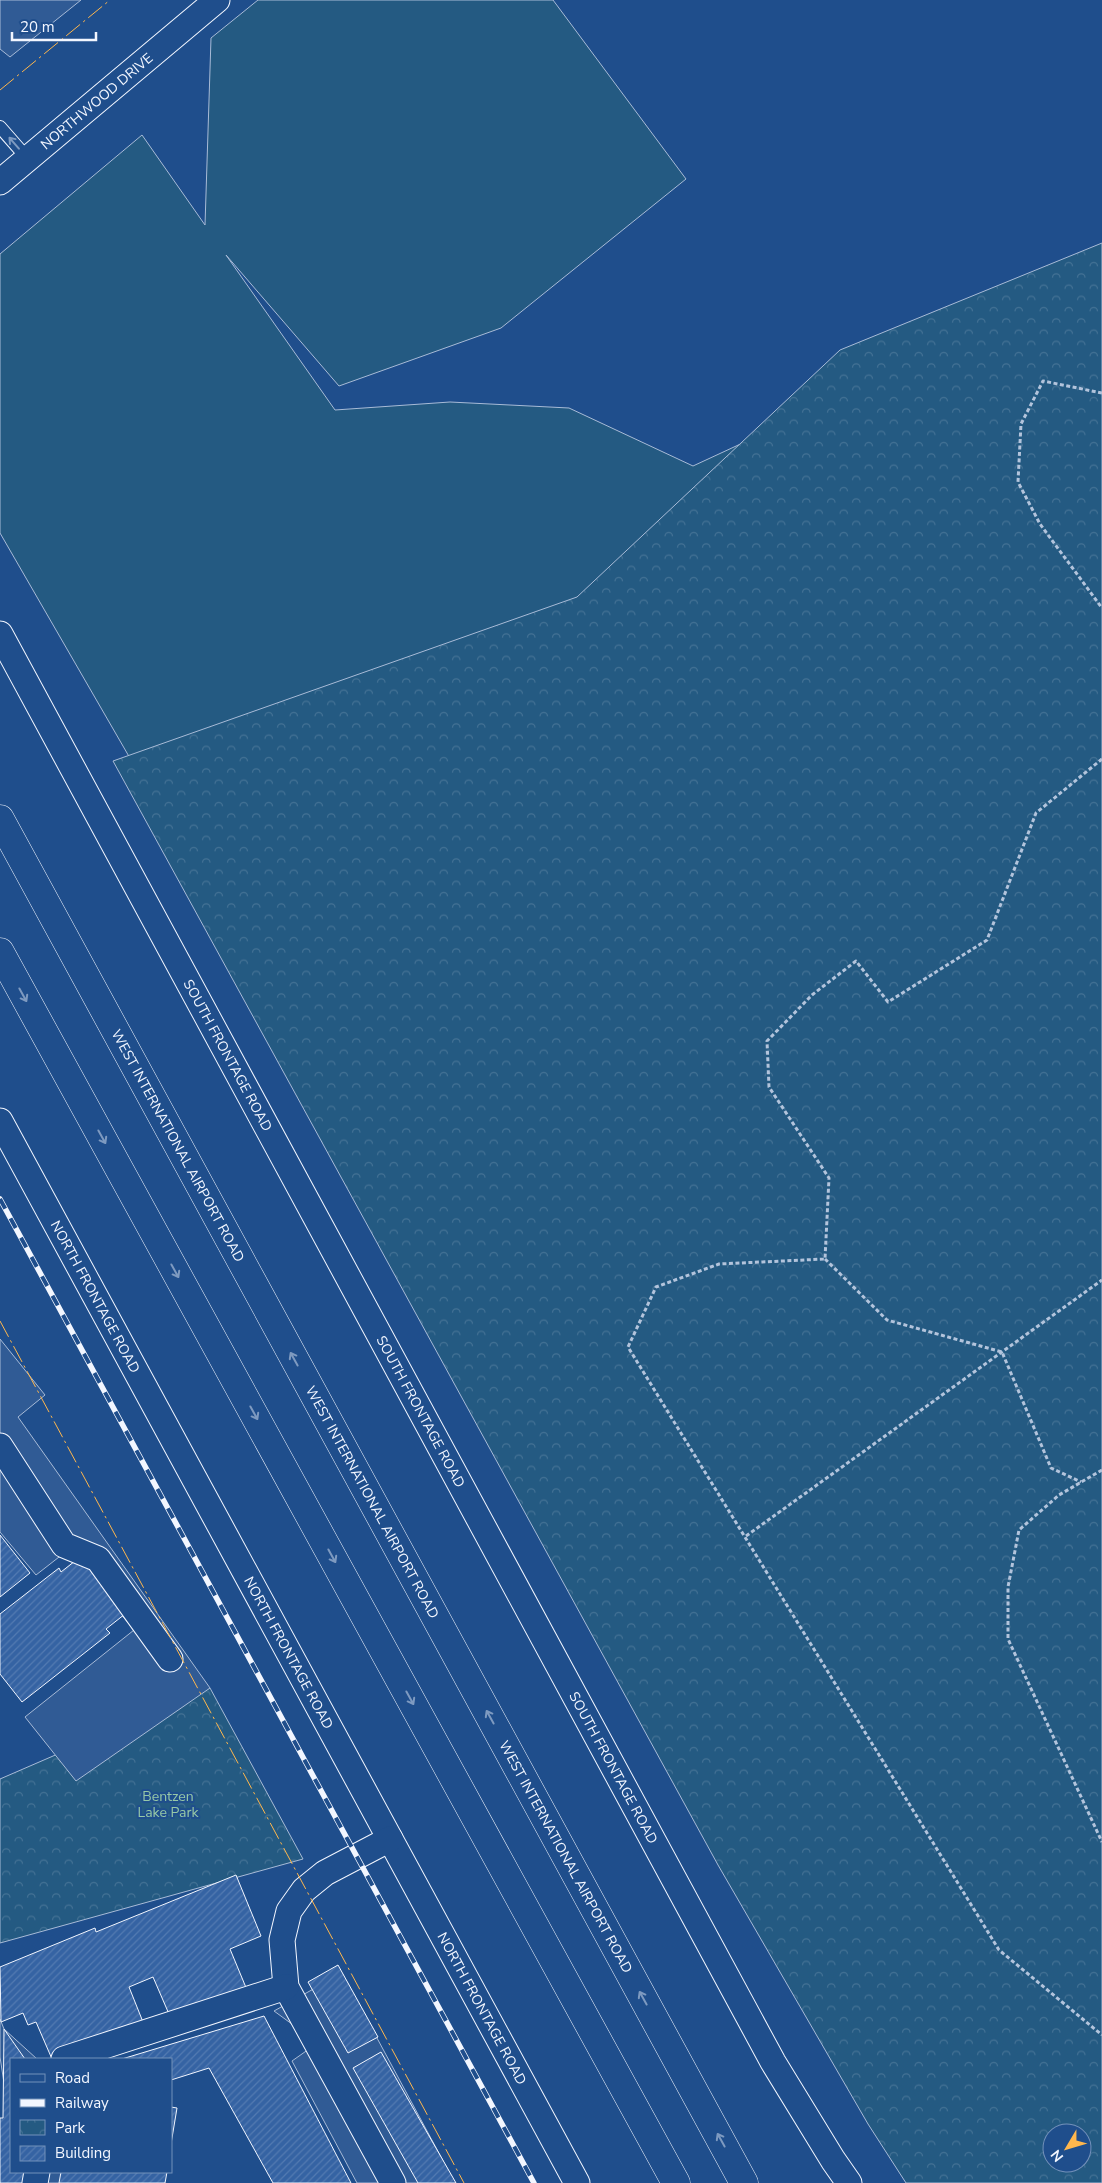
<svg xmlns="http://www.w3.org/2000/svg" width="1102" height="2183" viewBox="0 0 1102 2183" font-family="'Nunito Sans',sans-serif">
	<defs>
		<pattern id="park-crowns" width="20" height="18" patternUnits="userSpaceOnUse" patternTransform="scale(1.25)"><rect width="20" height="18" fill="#245a82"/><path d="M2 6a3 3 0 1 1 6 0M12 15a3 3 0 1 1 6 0" fill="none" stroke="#447295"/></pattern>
		<pattern id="building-hatch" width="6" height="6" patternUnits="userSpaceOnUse" patternTransform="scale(1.25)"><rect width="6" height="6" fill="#3563a3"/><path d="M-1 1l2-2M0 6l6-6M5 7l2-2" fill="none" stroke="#537ab1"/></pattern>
	</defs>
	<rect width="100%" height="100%" fill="#1f4e8c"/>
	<polygon fill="#245a82" stroke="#a8bbd7" points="258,0 553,0 686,179 501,328 339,386 226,255 335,410 450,402 569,408 693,466 911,365 239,947 0,533 0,254 142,135 205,225 211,38"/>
	<g fill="url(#park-crowns)" stroke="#a8bbd7" fill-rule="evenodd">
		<path d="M1102 243V2183H906L868 2124 718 1865 113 761 577 597 840 350ZM1052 2133H1082V2163H1052Z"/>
		<polygon points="210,1688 303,1859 0,1943 0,1779"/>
	</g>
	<g fill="#305b95" stroke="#a8bbd7">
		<polygon points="0,0 81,0 10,57 0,49"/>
		<polygon points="0,1339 45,1395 18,1417 210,1688 76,1781 25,1717 134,1630 68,1550 36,1575 0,1532"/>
		<polygon points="342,1973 455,2183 357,2183 292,2061 309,2049 296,2027 274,2011"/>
		<polygon points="0,2019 4,2029 37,2059 11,2059 11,2172 66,2172 65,2183 0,2183 6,2096 0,2057"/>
	</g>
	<g fill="url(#building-hatch)" stroke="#f2f6ff">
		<polygon points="0,1535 30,1573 0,1597"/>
		<polygon points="80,1557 125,1614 106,1629 110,1633 22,1702 0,1674 0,1614 59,1568 61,1572"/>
		<polygon points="236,1875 261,1936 230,1949 247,1990 172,2021 153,1977 129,1987 143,2022 52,2059 36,2022 28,2025 23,2013 1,2022 0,1967 95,1928 96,1932"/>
		<polygon points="338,1965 378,2037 348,2053 308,1982"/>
		<polygon points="264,2016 351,2183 273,2183 209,2068 171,2080 171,2059 122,2059"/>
		<polygon points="4,2029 25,2059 11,2059 11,2172 30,2172 28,2183 0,2183 0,2118 3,2118"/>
		<polygon points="381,2052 456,2183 418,2183 353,2068"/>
		<polygon points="171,2107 177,2108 171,2144"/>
		<polygon points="61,2172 167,2172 165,2183 59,2183"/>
	</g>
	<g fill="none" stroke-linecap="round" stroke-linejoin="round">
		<g stroke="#f2f6ff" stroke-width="14">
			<polyline id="lane" points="0,127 28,159"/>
		</g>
		<g stroke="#f2f6ff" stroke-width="27">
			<g id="street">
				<path id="s1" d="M0 182 217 0"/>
				<path id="s2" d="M0 634 773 2062 833 2160 849 2183"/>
				<path id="s3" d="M0 1121 577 2183"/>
				<polyline points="0,1446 64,1545 98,1559 170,1659"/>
				<polyline points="390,1839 325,1873 304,1890 289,1911 282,1940 286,1987 393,2183"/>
				<polyline points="64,2059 286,1987"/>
				<polyline points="35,2183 37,2172"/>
			</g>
		</g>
		<g stroke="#f2f6ff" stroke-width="29">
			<g id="primary">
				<path id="s4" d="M0 819 744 2183"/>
				<polyline points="0,952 676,2183"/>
			</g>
		</g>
		<g stroke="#b3c4dc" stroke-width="3" stroke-dasharray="4 2.5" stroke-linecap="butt">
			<polyline points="1102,393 1043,381 1021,424 1018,482 1040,524 1102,608"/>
			<polyline points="1102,759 1036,813 987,940 888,1002 856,961 812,995 767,1041 769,1087 829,1178 825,1259 719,1264 656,1287 628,1347 999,1950 1102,2035"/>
			<polyline points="825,1259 887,1320 1002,1352 1051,1468 1081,1482"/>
			<polyline points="1102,1470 1059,1495 1019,1530 1008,1587 1008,1639 1102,1842"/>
			<polyline points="746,1536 1102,1280"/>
		</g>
		<use href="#lane" stroke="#1f4e8c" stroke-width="12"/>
		<use href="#street" stroke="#1f4e8c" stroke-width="25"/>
		<use href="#primary" stroke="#1f4e8c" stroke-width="28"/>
		<g stroke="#f2f6ff" stroke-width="5.5">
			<polyline id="rail" points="0,1199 534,2183"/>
		</g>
		<use href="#rail" stroke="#1f4e8c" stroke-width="4" stroke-dasharray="11" stroke-linecap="butt"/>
		<g stroke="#ffb74d" stroke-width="1" stroke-dasharray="18 4 2.5 4" stroke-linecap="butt">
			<polyline points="0,90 110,0"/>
			<polyline points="0,1321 464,2183"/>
		</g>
	</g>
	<defs><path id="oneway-shaft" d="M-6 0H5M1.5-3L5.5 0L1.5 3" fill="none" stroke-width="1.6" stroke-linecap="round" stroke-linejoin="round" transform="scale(1.25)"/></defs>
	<g stroke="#7e9ac0">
		<use href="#oneway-shaft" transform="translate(14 143) rotate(-131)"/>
		<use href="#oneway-shaft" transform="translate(23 995) rotate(61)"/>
		<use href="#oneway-shaft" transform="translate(102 1137) rotate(61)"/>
		<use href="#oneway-shaft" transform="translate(175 1271) rotate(61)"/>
		<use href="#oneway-shaft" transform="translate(294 1359) rotate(-119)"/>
		<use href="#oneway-shaft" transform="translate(254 1413) rotate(61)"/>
		<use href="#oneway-shaft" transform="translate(332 1556) rotate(61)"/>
		<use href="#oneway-shaft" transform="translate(410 1698) rotate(61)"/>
		<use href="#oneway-shaft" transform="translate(490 1717) rotate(-119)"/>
		<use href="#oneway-shaft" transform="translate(643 1998) rotate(-119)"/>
		<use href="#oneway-shaft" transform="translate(721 2140) rotate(-119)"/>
	</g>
	<g text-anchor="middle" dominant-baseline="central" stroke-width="4" stroke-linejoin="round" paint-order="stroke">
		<g font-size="14" fill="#f2f6ff" stroke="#1f4e8c">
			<text stroke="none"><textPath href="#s1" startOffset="126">NORTHWOOD DRIVE</textPath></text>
			<text stroke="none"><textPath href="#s2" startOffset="479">SOUTH FRONTAGE ROAD</textPath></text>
			<text stroke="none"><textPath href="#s4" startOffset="372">WEST INTERNATIONAL AIRPORT ROAD</textPath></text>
			<text stroke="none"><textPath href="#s3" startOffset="200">NORTH FRONTAGE ROAD</textPath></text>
			<text stroke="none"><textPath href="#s2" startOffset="884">SOUTH FRONTAGE ROAD</textPath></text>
			<text stroke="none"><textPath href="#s4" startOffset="778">WEST INTERNATIONAL AIRPORT ROAD</textPath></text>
			<text stroke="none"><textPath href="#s3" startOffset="605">NORTH FRONTAGE ROAD</textPath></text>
			<text stroke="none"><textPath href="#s2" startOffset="1289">SOUTH FRONTAGE ROAD</textPath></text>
			<text stroke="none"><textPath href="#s4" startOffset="1182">WEST INTERNATIONAL AIRPORT ROAD</textPath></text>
			<text stroke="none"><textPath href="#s3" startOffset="1010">NORTH FRONTAGE ROAD</textPath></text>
		</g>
		<g font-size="14" fill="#97c8a6" stroke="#1f4e8c">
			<text x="168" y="1796">Bentzen<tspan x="168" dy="16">Lake Park</tspan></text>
		</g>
	</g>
	<rect x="10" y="2058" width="162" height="115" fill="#1f4e8c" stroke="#7391ba"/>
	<rect x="20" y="2074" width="25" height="8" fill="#1f4e8c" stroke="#7391ba"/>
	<text x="55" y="2083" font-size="15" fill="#f2f6ff">Road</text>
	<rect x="20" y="2099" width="25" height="8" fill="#f2f6ff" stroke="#7391ba"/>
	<text x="55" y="2108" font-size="15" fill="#f2f6ff">Railway</text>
	<rect x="20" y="2120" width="25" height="15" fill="url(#park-crowns)" stroke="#7391ba"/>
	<text x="55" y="2133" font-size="15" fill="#f2f6ff">Park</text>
	<rect x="20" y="2146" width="25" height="15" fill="url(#building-hatch)" stroke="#7391ba"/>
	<text x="55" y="2158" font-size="15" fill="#f2f6ff">Building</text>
	<g transform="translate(1067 2148) rotate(232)"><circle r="24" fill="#1f4e8c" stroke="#7391ba"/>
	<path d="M0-4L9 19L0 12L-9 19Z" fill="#ffb74d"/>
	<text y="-8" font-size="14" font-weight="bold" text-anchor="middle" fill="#f2f6ff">N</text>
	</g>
	<path d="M12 32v8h84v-8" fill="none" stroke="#f2f6ff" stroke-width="2.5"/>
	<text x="20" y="32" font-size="15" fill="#f2f6ff" stroke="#1f4e8c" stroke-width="4" paint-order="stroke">20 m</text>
</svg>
